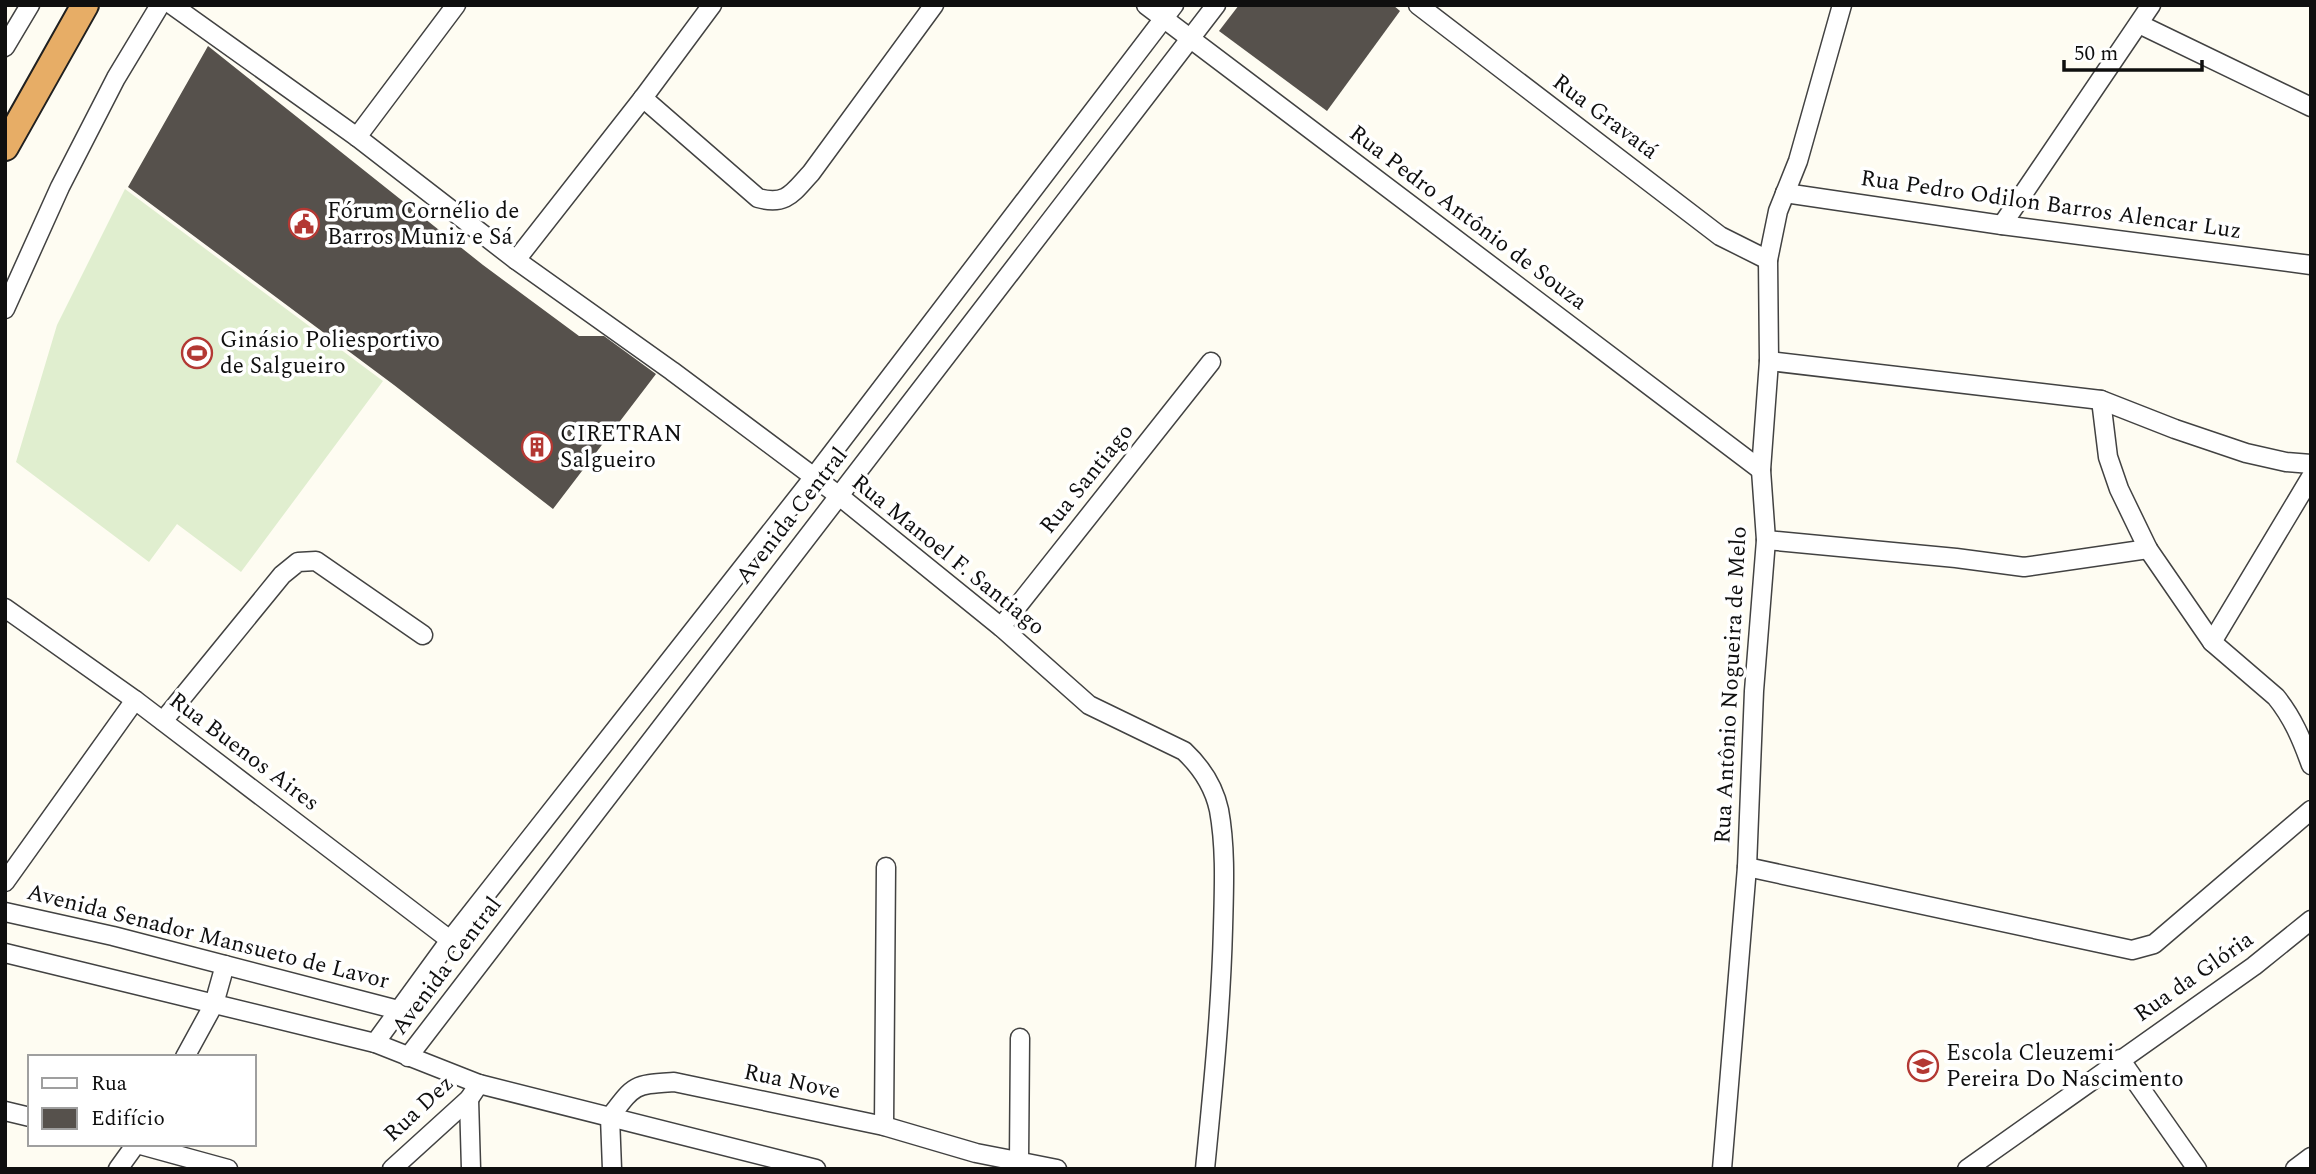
<svg xmlns="http://www.w3.org/2000/svg" width="2316" height="1174" viewBox="0 0 2316 1174" font-family="Spectral,serif">
	<rect width="100%" height="100%" fill="#fefcf2"/>
	<polygon fill="#e0eecf" points="125,189 383,381 241,572 177,524 149,562 16,462 57,325"/>
	<g fill="#56514c">
		<polygon points="1239,5 1393,5 1400,11 1327,111 1219,31"/>
		<polygon points="208,46 483,265 579,336 604,336 656,374 553,509 394,385 128,187"/>
	</g>
	<g fill="none" stroke-linecap="round" stroke-linejoin="round">
		<g stroke="#424242" stroke-width="21">
			<g id="minor">
				<path d="M172 5 357 137 516 260 672 371 838 495 1001 627 1089 705 1184 751C1200 766 1214 787 1219 810 1226 848 1224 889 1223 928 1221 1008 1213 1088 1205 1169"/>
				<polyline points="1146,5 1761,470"/>
				<polyline points="1418,5 1720,236 1768,260"/>
				<polyline points="2139,24 2311,107"/>
				<polyline points="5,47 30,5"/>
				<path d="M643 98 758 198C787 206 793 192 811 173L934 5"/>
				<polyline points="357,137 456,5"/>
				<polyline points="1785,193 2002,225 2311,265"/>
				<polyline points="2002,225 2151,5"/>
				<polyline points="516,260 643,98 712,5"/>
				<polyline points="5,309 60,187 116,78 160,5"/>
				<polyline points="1769,361 2101,400 2175,429 2246,453 2286,462 2311,464"/>
				<path d="M2101 400 2108 457 2119 489 2148 549 2212 642 2276 697C2293 718 2302 740 2311 765"/>
				<polyline points="1766,540 1956,558 2024,567 2148,549"/>
				<polyline points="5,608 135,700 450,940"/>
				<polyline points="1001,627 1211,362"/>
				<polyline points="2212,642 2311,477"/>
				<polyline points="163,721 282,575 298,562 316,561 423,635"/>
				<polyline points="1747,867 2132,950 2154,944 2311,810"/>
				<polyline points="5,882 135,700"/>
				<polyline points="5,912 113,936 398,1010"/>
				<polyline points="5,953 375,1043 479,1084 816,1169"/>
				<polyline points="375,1043 450,940 813,478 1174,5"/>
				<polyline points="185,1057 214,1004 225,965"/>
				<polyline points="408,1057 1216,5"/>
				<polyline points="2120,1059 2197,1169"/>
				<polyline points="469,1099 471,1169"/>
				<polyline points="5,1111 30,1117"/>
				<path d="M610 1117C635 1084 633 1085 674 1082L884 1126 976 1153 1057 1169"/>
				<polyline points="610,1117 612,1169"/>
				<polyline points="884,1126 886,867"/>
				<polyline points="137,1144 228,1169"/>
				<polyline points="1019,1161 1020,1038"/>
				<polyline points="118,1169 136,1144"/>
				<polyline points="392,1169 469,1099 479,1084"/>
				<polyline points="1722,1169 1747,867 1754,691 1766,540 1761,470 1769,361 1768,260 1778,211 1798,161 1842,5"/>
				<polyline points="1967,1169 2254,966 2311,920"/>
				<polyline points="2295,1169 2311,1157"/>
			</g>
		</g>
		<g stroke="#202020" stroke-width="30">
			<polyline id="highway" points="5,147 85,5"/>
		</g>
		<use href="#minor" stroke="#fff" stroke-width="18"/>
		<use href="#highway" stroke="#e7ad66" stroke-width="26"/>
	</g>
	<defs>
		<g id="civic-ring" transform="scale(1.575)"><circle r="9.5" fill="#fff" stroke="#b33833" stroke-width="1.5"/><path d="M-.6-6.5H3V-4.5H.6V-3L4-1V1h2V6H-6V1h2V-1L-.6-3ZM-1.2 2.5V6h2.4V2.5Z" fill="#b33833"/></g>
		<g id="stadium-ring" transform="scale(1.575)"><circle r="9.5" fill="#fff" stroke="#b33833" stroke-width="1.5"/><path d="M0-5a6.5 5 0 1 0 0 10a6.5 5 0 1 0 0-10ZM-3.5-1.8h7v3.6h-7Z" fill="#b33833"/></g>
		<g id="building-ring" transform="scale(1.575)"><circle r="9.5" fill="#fff" stroke="#b33833" stroke-width="1.5"/><path d="M-4-6H4V6H1V3H-1V6H-4ZM-2.5-4.3h1.7v1.8h-1.7ZM.8-4.3h1.7v1.8H.8ZM-2.5-1h1.7V.8h-1.7ZM.8-1h1.7V.8H.8Z" fill="#b33833"/></g>
		<g id="school-ring" transform="scale(1.575)"><circle r="9.5" fill="#fff" stroke="#b33833" stroke-width="1.5"/><path d="M0-5L7-2L0 1L-7-2ZM-4 1L0 2.5L4 1V4Q0 6-4 4Z" fill="#b33833"/></g>
	</defs>
	<g fill-rule="evenodd">
		<use href="#civic-ring" x="304" y="224"/>
		<use href="#stadium-ring" x="197" y="353"/>
		<use href="#building-ring" x="537" y="447"/>
		<use href="#school-ring" x="1923" y="1066"/>
	</g>
	<g text-anchor="middle" dominant-baseline="central" stroke-width="7" stroke-linejoin="round" paint-order="stroke">
		<g font-size="23" fill="#0f0f0f" stroke="#fff">
			<text transform="translate(1605 117) rotate(37)">Rua Gravatá</text>
			<text transform="translate(2051 205) rotate(8)">Rua Pedro Odilon Barros Alencar Luz</text>
			<text transform="translate(1468 218) rotate(37)">Rua Pedro Antônio de Souza</text>
			<text transform="translate(1087 479) rotate(-51)">Rua Santiago</text>
			<text transform="translate(792 516) rotate(-52)">Avenida Central</text>
			<text transform="translate(948 555) rotate(39)">Rua Manoel F. Santiago</text>
			<text transform="translate(1731 685) rotate(-87)">Rua Antônio Nogueira de Melo</text>
			<text transform="translate(244 752) rotate(37)">Rua Buenos Aires</text>
			<text transform="translate(208 937) rotate(14)">Avenida Senador Mansueto de Lavor</text>
			<text transform="translate(447 966) rotate(-53)">Avenida Central</text>
			<text transform="translate(2194 977) rotate(-35)">Rua da Glória</text>
			<text transform="translate(792 1082) rotate(12)">Rua Nove</text>
			<text transform="translate(419 1109) rotate(-43)">Rua Dez</text>
		</g>
		<g font-size="23" fill="#0f0f0f" stroke="#fff" text-anchor="start">
			<text x="327" y="211">Fórum Cornélio de<tspan x="327" dy="26">Barros Muniz e Sá</tspan></text>
			<text x="220" y="340">Ginásio Poliesportivo<tspan x="220" dy="26">de Salgueiro</tspan></text>
			<text x="560" y="434">CIRETRAN<tspan x="560" dy="26">Salgueiro</tspan></text>
			<text x="1946" y="1053">Escola Cleuzemi<tspan x="1946" dy="26">Pereira Do Nascimento</tspan></text>
		</g>
	</g>
	<rect width="2316" height="1174" fill="none" stroke="#0f0f0f" stroke-width="14"/>
	<rect x="28" y="1055" width="228" height="91" fill="#ffffff" stroke="#9f9f9f" stroke-width="2"/>
	<rect x="42" y="1078" width="35" height="10" fill="#ffffff" stroke="#9f9f9f" stroke-width="2"/>
	<text x="91" y="1090" font-size="21" fill="#0f0f0f">Rua</text>
	<rect x="42" y="1108" width="35" height="21" fill="#56514c" stroke="#9f9f9f" stroke-width="2"/>
	<text x="91" y="1125" font-size="21" fill="#0f0f0f">Edifício</text>
	<path d="M2064 60v10h138v-10" fill="none" stroke="#0f0f0f" stroke-width="3.5"/>
	<text x="2074" y="60" font-size="21" fill="#0f0f0f" stroke="#ffffff" stroke-width="5" paint-order="stroke">50 m</text>
</svg>
